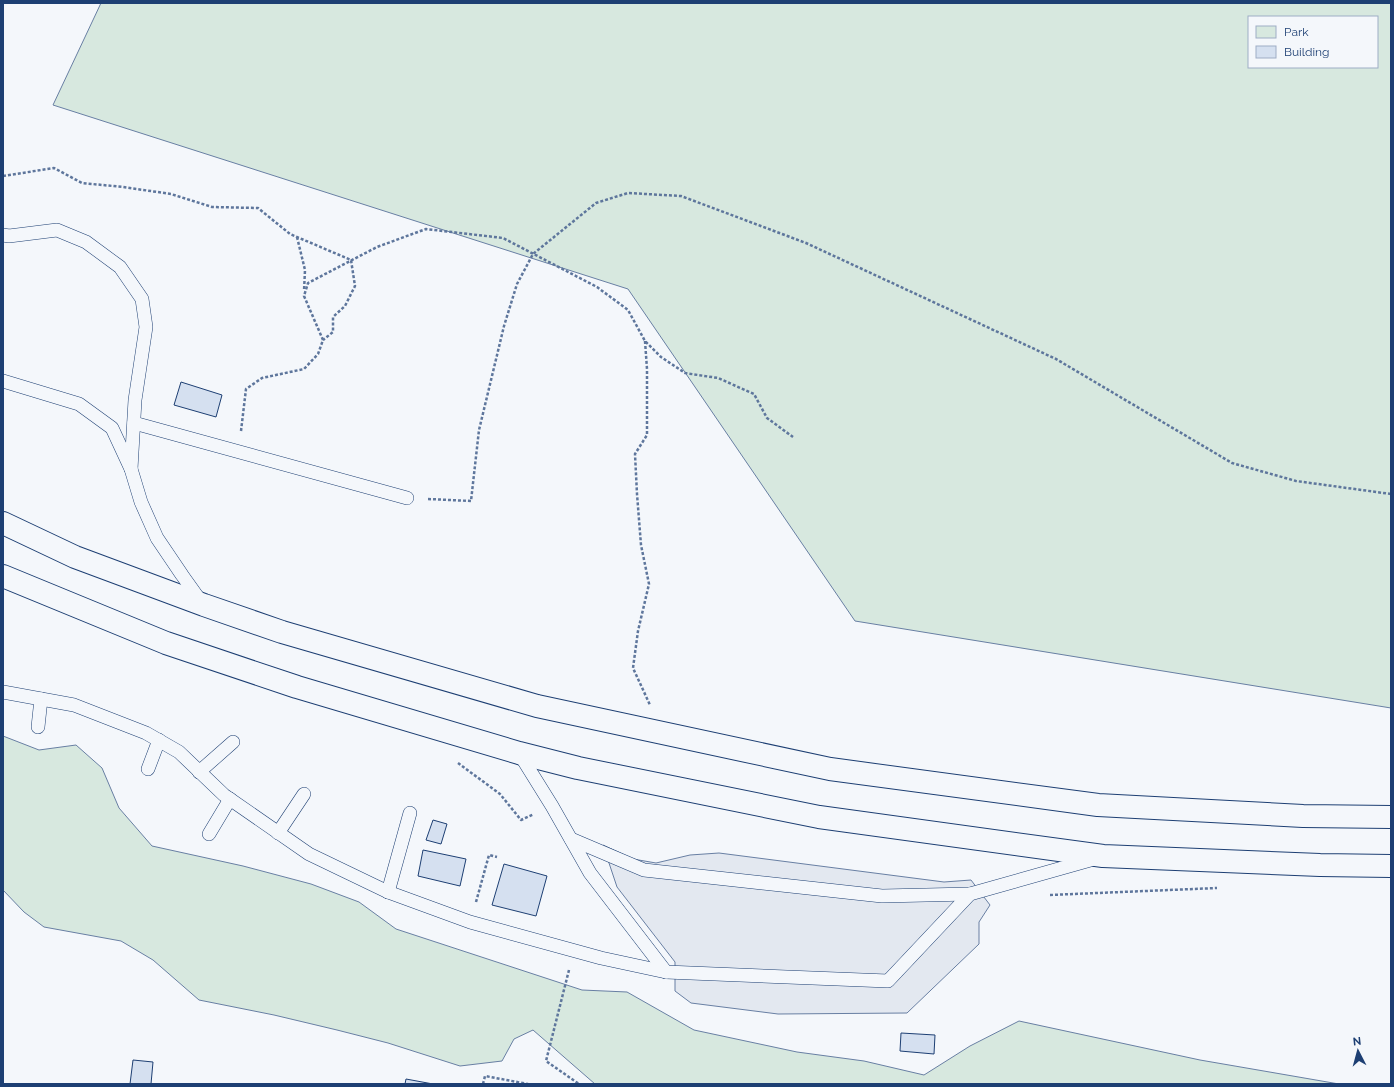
<svg xmlns="http://www.w3.org/2000/svg" width="1394" height="1087" viewBox="0 0 1394 1087" font-family="Raleway,sans-serif">
	<rect width="100%" height="100%" fill="#f4f7fb"/>
	<g fill="#d7e8df" stroke="#687fa3" fill-rule="evenodd">
		<path d="M101 3H1391V708L855 621 628 289 53 105ZM1249 17H1377V67H1249Z"/>
		<polygon points="3,736 39,750 76,745 102,768 119,808 152,846 243,866 311,884 359,902 396,929 582,990 627,992 694,1030 797,1052 864,1061 924,1075 970,1046 1019,1021 1200,1060 1339,1084 595,1084 533,1030 514,1039 502,1061 460,1066 388,1043 337,1030 274,1015 199,1000 153,960 121,941 44,927 24,912 3,890"/>
	</g>
	<polygon fill="#e3e8f0" stroke="#687fa3" points="603,845 633,859 656,863 690,855 719,853 944,882 971,880 990,905 979,922 979,944 907,1013 778,1014 691,1003 675,991 675,962 617,887"/>
	<g fill="#d5e0f0" stroke="#1d3f73">
		<polygon points="181,382 222,395 216,417 174,405"/>
		<polygon points="433,820 447,824 441,844 426,840"/>
		<polygon points="423,850 466,859 460,886 418,876"/>
		<polygon points="504,864 547,876 536,916 492,905"/>
		<polygon points="901,1033 935,1035 934,1054 900,1051"/>
		<polygon points="133,1060 153,1062 151,1084 130,1084"/>
		<polygon points="406,1079 433,1084 405,1084"/>
	</g>
	<g fill="none" stroke-linecap="round" stroke-linejoin="round">
		<g stroke="#1d3f73" stroke-width="14">
			<g id="lane">
				<polyline points="3,235 9,236 57,230 86,242 120,267 142,299 146,327 135,400 131,469"/>
				<polyline points="3,381 79,404 112,428 131,469 141,502 157,538 182,575 202,603"/>
				<polyline points="134,423 407,498"/>
				<polyline points="3,692 74,705 146,733 179,752 224,795 309,854 388,892 470,922 601,958 666,972"/>
				<polyline points="38,727 41,699"/>
				<polyline points="519,753 552,806 590,873 666,972 888,981 970,894 1094,859"/>
				<polyline points="148,769 159,740"/>
				<polyline points="199,772 233,742"/>
				<polyline points="278,833 304,794"/>
				<polyline points="209,834 230,799"/>
				<polyline points="571,839 644,870 882,896 970,894"/>
				<polyline points="388,892 410,813"/>
			</g>
		</g>
		<g stroke="#1d3f73" stroke-width="24">
			<g id="highway">
				<polyline points="3,523 75,557 204,605 282,632 537,706 830,769 1098,805 1303,816 1391,817"/>
				<polyline points="3,576 166,643 297,687 519,753 578,768 819,817 1103,856 1320,865 1391,866"/>
			</g>
		</g>
		<g stroke="#5e769c" stroke-width="2.5" stroke-dasharray="3 2" stroke-linecap="butt">
			<polyline points="3,176 54,168 82,183 123,187 171,194 212,207 258,208 290,234 351,260 355,286 345,306 333,317 333,332 323,340"/>
			<polyline points="297,237 305,270 304,291"/>
			<polyline points="645,341 647,369 647,435 635,454 637,494 641,545 649,584 638,631 633,668 650,705"/>
			<polyline points="241,431 246,389 262,378 304,369 318,354 323,340 304,296 308,283 377,247 426,229 503,238 597,287 628,310 645,341 661,357 685,373 718,378 754,394 767,418 793,437"/>
			<polyline points="428,499 471,501 479,430 504,326 517,284 533,254 596,203 628,193 681,196 806,243 1056,359 1232,463 1296,481 1391,494"/>
			<polyline points="458,763 500,794 521,820 534,814"/>
			<polyline points="1050,895 1217,888"/>
			<polyline points="476,902 489,855 497,857"/>
			<polyline points="569,970 546,1061 579,1084"/>
			<polyline points="483,1084 485,1076 528,1084"/>
		</g>
		<use href="#lane" stroke="#f4f7fb" stroke-width="13"/>
		<use href="#highway" stroke="#f4f7fb" stroke-width="22"/>
	</g>
	<rect width="1394" height="1087" fill="none" stroke="#1d3f73" stroke-width="8"/>
	<rect x="1248" y="16" width="130" height="52" fill="#f4f7fb" stroke="#9eadc5"/>
	<rect x="1256" y="26" width="20" height="12" fill="#d7e8df" stroke="#9eadc5"/>
	<text x="1284" y="36" font-size="12" fill="#1d3f73">Park</text>
	<rect x="1256" y="46" width="20" height="12" fill="#d5e0f0" stroke="#9eadc5"/>
	<text x="1284" y="56" font-size="12" fill="#1d3f73">Building</text>
	<g transform="translate(1358 1051) rotate(354)" stroke="#f4f7fb" stroke-width="3" paint-order="stroke">
	<path d="M0-3L7 15L0 10L-7 15Z" fill="#1d3f73"/>
	<text y="-6" font-size="11" font-weight="bold" text-anchor="middle" fill="#1d3f73">N</text>
	</g>
</svg>
